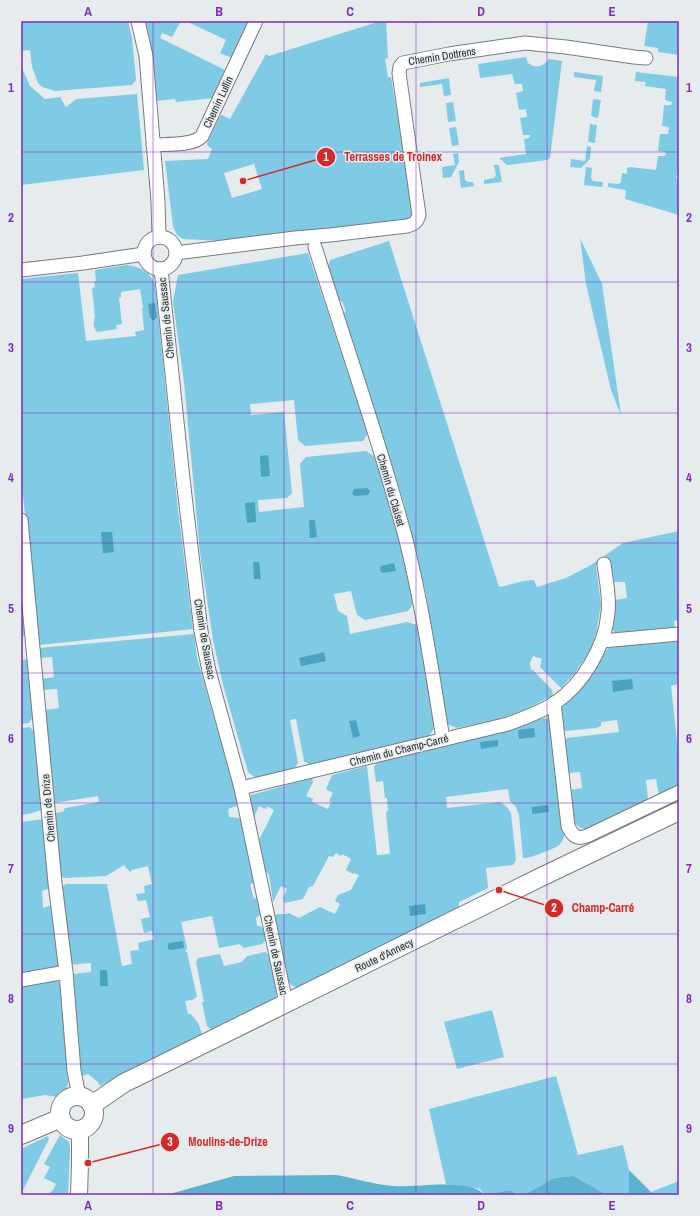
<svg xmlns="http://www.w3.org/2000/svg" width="700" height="1216" viewBox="0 0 700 1216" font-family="'Archivo Narrow',sans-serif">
	<rect width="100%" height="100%" fill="#e6ebed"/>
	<g fill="#7fcae4" fill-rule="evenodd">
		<polygon points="21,21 128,21 132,38 136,80 132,85 55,91 42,87 38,83 32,67 30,50 21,51"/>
		<polygon points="145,21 181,21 172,37 162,33 160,38 227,71 214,98 176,102 175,99 156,101 153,56"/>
		<polygon points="186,21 250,21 232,58 220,53 226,40"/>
		<path d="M381 21H386L388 58 385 59 388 77H391L412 200 413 213 408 220 224 241 183 239 177 235 173 226 165 161 208 159 212 149 207 145V143L220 116 222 115 230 119 266 54 269 56ZM254 164 262 189 232 198 224 173Z"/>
		<polygon points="648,21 679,21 679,55 658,52 658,48 644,46"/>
		<path d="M526 57 528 63C536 69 543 67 549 59L562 61 550 158 547 160 507 165 499 158 526 154 524 139 529 138 530 135H523L520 118 527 117 526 109 519 110 516 93 523 91 522 84H515L512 74 480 78 478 64Z"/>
		<polygon points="21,66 30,86 45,99 60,97 66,107 76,99 137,94 144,170 21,185"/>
		<polygon points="574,72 603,76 601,92 594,91 596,80 574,77"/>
		<polygon points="636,72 679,77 679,168 676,178 679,180 679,215 625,199 626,190 608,187 608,183 618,184 621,182 622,173 627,174 627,168 630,167 656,170 658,156 665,156 666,152 658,151 660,134 668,134 669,127 662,126 664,105 671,105 672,102 665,100 666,89 645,86 646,82 635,81"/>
		<polygon points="449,78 451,95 444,96 442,84 420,87 420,83"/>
		<polygon points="593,99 601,100 598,118 591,116"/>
		<polygon points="453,102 456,121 448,122 446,103"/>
		<polygon points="590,124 597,125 595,143 588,142"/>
		<polygon points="456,127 459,145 452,146 449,128"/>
		<polygon points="587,146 591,147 590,159 581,168 570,167 571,159 585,161"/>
		<polygon points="458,153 459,162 451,177 443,178 442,167 455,165 453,154"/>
		<polygon points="494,165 499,165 502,182 484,184 484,180 494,178 496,175"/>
		<polygon points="586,167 592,168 591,178 593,181 603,182 602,187 584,185"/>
		<polygon points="464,170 465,180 468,182 473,182 474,186 461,188 459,171"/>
		<polygon points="580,238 602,284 621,415 611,390 586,284"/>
		<path d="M389 241 499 587C511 585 522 580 534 580L537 587 566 578 591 565 623 543 679 531V620L674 621 675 630 620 636 615 633 612 629 615 600 627 598 625 582H613L607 557 596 566 601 605 596 633 590 651 575 673 561 688 540 667 542 659 533 656 530 663 531 670H533L552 690 553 695 523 711 495 720 457 728 447 724 426 594 404 503 343 313 346 311 342 301H339L328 267 330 260Z"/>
		<path d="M308 253 368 433 363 441 305 446 298 440 294 400 250 404 251 415 284 412 292 493 287 498 258 500 259 512 304 507 300 464 306 457 366 451 375 457C391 505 403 553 414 603L408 611 365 620 357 615 351 591 334 594 338 611 347 616 350 634 407 622 417 625 435 727 429 736 310 765 304 761 296 719 290 720 298 763 294 769 256 778 248 772 223 685 213 640 200 553 184 382 173 302 178 275Z"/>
		<path d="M127 265C141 267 149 271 155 284L178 510 193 629 39 645 21 476V279L78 273 86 341 136 336 135 332 144 330 142 308 143 307 140 289 121 292V297L119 298 122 324 116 325 117 329 97 332C93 328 93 322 95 317L92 288 95 287 94 282 96 281 95 270Z"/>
		<polygon points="21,583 26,633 21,639"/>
		<polygon points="194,634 197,658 239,805 228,809 229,817 240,818 254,882 250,885 254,899 257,898 261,914 256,918 257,926 260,926 265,930 266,940 262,944 244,948 239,944 219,948 212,916 181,922 187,948 185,952 187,952 197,997 192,1000 185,1001 188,1014 191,1014 198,1023 203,1036 100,1086 98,1082 88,1074 81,1076 73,974 91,972 91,963 69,965 62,887 66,884 107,884 122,966 132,964 130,951 139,950 138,943 154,939 152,931 144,933 141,919 150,917 146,900 138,901 136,894 145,893 144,886 152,884 148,866 132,870 130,872 124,865 106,876 64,878 61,876 55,813 63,812 65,808 99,802 98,796 54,803 45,710 59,708 57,689 43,690 42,679 54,677 52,657 40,658 39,648"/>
		<polygon points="679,640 679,684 671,686 679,759 679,784 659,795 656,779 646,780 648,800 588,830 579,827 574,822 570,790 582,788 580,772 568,773 565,741 567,738 619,732 617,720 601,722 601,726 596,728 566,731 563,728 561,710 565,701 584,685 608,648"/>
		<polygon points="29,659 34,715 29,723 21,724 21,660"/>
		<path d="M544 718 549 719 552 723 565 834C563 839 562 843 558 846 550 850 532 858 523 858L519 815 516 807 510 801 508 789 446 797 447 808 500 802 507 807 511 813 516 860 513 865 486 868 488 888 459 902V909L302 988 292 986 289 982 275 915C280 913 284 915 289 913L299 918 320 907 335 914 340 904 335 901 338 895 351 890 359 875 354 873 353 874 346 870 351 859 342 854 341 856 336 853 333 857 329 856 313 886 309 887 303 899 284 903 283 898 287 889 281 886 273 902 269 875 266 872 259 840 274 810 267 806 266 809 259 806 254 817 250 800 251 795 312 778 313 782 306 796 313 799 312 802 328 809 331 802 329 801 333 793 326 789 332 775 367 766 377 855 390 854 386 812 388 811 387 798H385L383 781 376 782 374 767 376 763Z"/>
		<polygon points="30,727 36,734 42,810 28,814 21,815 21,728"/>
		<polygon points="44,819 51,888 42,891 43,908 53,905 59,965 54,971 21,976 21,822"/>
		<polygon points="265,952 271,957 277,993 274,1001 213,1031 207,1026 202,1002 204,1002 196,962 198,958 220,954 224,966 242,962 247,956"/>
		<polygon points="55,979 60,983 69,1079 66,1090 58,1097 45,1095 21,1099 21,985"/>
		<polygon points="492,1010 504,1057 457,1069 444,1022"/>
		<path d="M556 1076 578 1155 623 1145 629 1170V1192L625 1195H607L573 1176 554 1178 526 1194C519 1196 516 1194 510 1190L485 1195 480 1189 446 1184 429 1109Z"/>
		<polygon points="60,1135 69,1142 70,1149 68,1195 47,1195 53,1190 56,1184 44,1178 50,1167 44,1164"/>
		<polygon points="48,1136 49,1139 21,1194 21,1149"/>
		<polygon points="679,1181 679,1195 659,1195 651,1192"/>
	</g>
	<g fill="#5ab3cf">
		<polygon points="629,1170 651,1192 659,1195 625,1195 629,1192"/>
		<path d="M336 1175C354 1178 375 1185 393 1186 417 1188 468 1177 485 1195L510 1190 516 1194 521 1195H166L234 1176Z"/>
		<polygon points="573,1176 607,1195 521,1195 526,1194 554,1178"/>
	</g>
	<g fill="#4aa3c0">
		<polygon points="155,303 157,318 155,318 155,320 152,320 151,318 150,318 148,304"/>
		<polygon points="268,455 270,476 261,477 260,456"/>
		<polygon points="367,488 370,491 368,495 355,496 352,494 354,489"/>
		<polygon points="255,502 256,522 247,523 245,503"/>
		<polygon points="309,520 315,520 317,537 310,538"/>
		<polygon points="101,532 112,532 114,552 103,553"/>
		<polygon points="253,562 259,562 261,579 254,579"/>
		<polygon points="394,563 396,571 382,573 380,570 381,566"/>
		<polygon points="324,652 326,661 301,666 299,658"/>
		<polygon points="632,679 633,689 613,692 612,681"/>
		<polygon points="356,720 360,736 353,738 349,721"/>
		<polygon points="534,728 535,737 519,739 518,730"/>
		<polygon points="498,740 498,746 481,749 480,742"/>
		<polygon points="548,805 549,812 532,814 532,807"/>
		<polygon points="425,904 426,914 410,916 409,906"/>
		<polygon points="183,941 184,948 171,950 168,949 168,945 169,943"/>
		<polygon points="100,970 107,970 108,986 100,986"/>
	</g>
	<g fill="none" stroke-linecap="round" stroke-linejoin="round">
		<g stroke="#787c7e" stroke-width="15">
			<g id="minor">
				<polyline points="138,21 146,56 158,201 159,237"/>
				<path d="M153 145C166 144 194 146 202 136L256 21"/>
				<circle cx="160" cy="253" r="16"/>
				<path d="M315 247C345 343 379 439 405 536 422 603 432 671 443 739"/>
				<path d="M176 253 295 238 330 235 407 226C414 224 417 222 419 215L399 73 400 67 403 63 449 54 525 43 566 47 634 57 646 58"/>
				<polyline points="161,269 183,479 201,631 209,671 241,788 286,1003"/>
				<polyline points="21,270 83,263 144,254"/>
				<polyline points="21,520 55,883 66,972 74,1071 79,1096"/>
				<polyline points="602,641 679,634"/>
				<path d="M554 703 568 826C572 835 576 840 587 836L679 792"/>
				<path d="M241 788 508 724C524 718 541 712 555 703 583 684 605 647 608 613 610 597 606 580 604 564"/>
				<polyline points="21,980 66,972"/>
			</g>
		</g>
		<g stroke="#787c7e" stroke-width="18">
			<polyline id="tertiary" points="79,1195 80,1163 80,1130"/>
		</g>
		<g stroke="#787c7e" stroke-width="20">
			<g id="secondary">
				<circle cx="77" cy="1113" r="17"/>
				<polyline points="92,1105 124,1083 161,1065 539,878 679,811"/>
				<polyline points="21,1135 61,1118"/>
			</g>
		</g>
		<use href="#minor" stroke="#fff" stroke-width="13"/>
		<use href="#tertiary" stroke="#fff" stroke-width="16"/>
		<use href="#secondary" stroke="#fff" stroke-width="18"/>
	</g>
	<path fill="none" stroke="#7b2cbf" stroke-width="1" stroke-opacity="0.55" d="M153 21V1195M284 21V1195M416 21V1195M547 21V1195M21 152H679M21 282H679M21 413H679M21 543H679M21 673H679M21 803H679M21 934H679M21 1064H679"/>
	<g text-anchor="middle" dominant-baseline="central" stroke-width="3" stroke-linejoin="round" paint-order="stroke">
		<g font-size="11" fill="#2f3132" stroke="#e6ebed">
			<text transform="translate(442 56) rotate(-9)">Chemin Dottrens</text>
			<text transform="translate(218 102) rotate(-65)">Chemin Lullin</text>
			<text transform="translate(166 318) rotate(-96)">Chemin de Saussac</text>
			<text transform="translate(391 490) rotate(74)">Chemin du Claiset</text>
			<text transform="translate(205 639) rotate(80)">Chemin de Saussac</text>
			<text transform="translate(399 750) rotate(-14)">Chemin du Champ-Carré</text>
			<text transform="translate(48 808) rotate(-95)">Chemin de Drize</text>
			<text transform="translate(276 955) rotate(78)">Chemin de Saussac</text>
			<text transform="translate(384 955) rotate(-26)">Route d'Annecy</text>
		</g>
	</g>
	<path fill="none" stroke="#d62828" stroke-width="1.5" d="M243 181L326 157M499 890L554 908M88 1163L170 1142"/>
	<g fill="#d62828" stroke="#e6ebed" stroke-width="1.5">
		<circle cx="243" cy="181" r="4"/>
		<circle cx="499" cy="890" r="4"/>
		<circle cx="88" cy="1163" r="4"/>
		<circle cx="326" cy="157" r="10"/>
		<circle cx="554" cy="908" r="10"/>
		<circle cx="170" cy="1142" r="10"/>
	</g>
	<g font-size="12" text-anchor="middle" font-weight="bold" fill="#fff">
		<text x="326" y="161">1</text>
		<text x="554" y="912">2</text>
		<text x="170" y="1146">3</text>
	</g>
	<g font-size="12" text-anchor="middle" font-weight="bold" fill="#d62828" stroke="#e6ebed" stroke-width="3" stroke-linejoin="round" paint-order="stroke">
		<text x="393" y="161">Terrasses de Troinex</text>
		<text x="603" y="912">Champ-Carré</text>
		<text x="228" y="1146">Moulins-de-Drize</text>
	</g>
	<rect width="700" height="1216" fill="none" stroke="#e6ebed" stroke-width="44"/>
	<rect x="22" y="22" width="656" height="1172" fill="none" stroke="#7b2cbf" stroke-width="1.5"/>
	<g font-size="13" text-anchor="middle" font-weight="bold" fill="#7b2cbf">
		<text x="88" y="16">A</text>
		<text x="219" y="16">B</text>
		<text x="350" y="16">C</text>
		<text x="481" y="16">D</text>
		<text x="612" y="16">E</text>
		<text x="11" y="92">1</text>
		<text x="689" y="92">1</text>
		<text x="11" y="222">2</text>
		<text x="689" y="222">2</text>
		<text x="11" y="352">3</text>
		<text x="689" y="352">3</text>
		<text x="11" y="482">4</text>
		<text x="689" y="482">4</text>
		<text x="11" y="613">5</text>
		<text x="689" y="613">5</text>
		<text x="11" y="743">6</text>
		<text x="689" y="743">6</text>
		<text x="11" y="873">7</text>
		<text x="689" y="873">7</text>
		<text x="11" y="1003">8</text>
		<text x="689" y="1003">8</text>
		<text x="11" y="1133">9</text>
		<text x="689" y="1133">9</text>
		<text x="88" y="1210">A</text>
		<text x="219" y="1210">B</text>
		<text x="350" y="1210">C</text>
		<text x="481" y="1210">D</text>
		<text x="612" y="1210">E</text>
	</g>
</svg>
